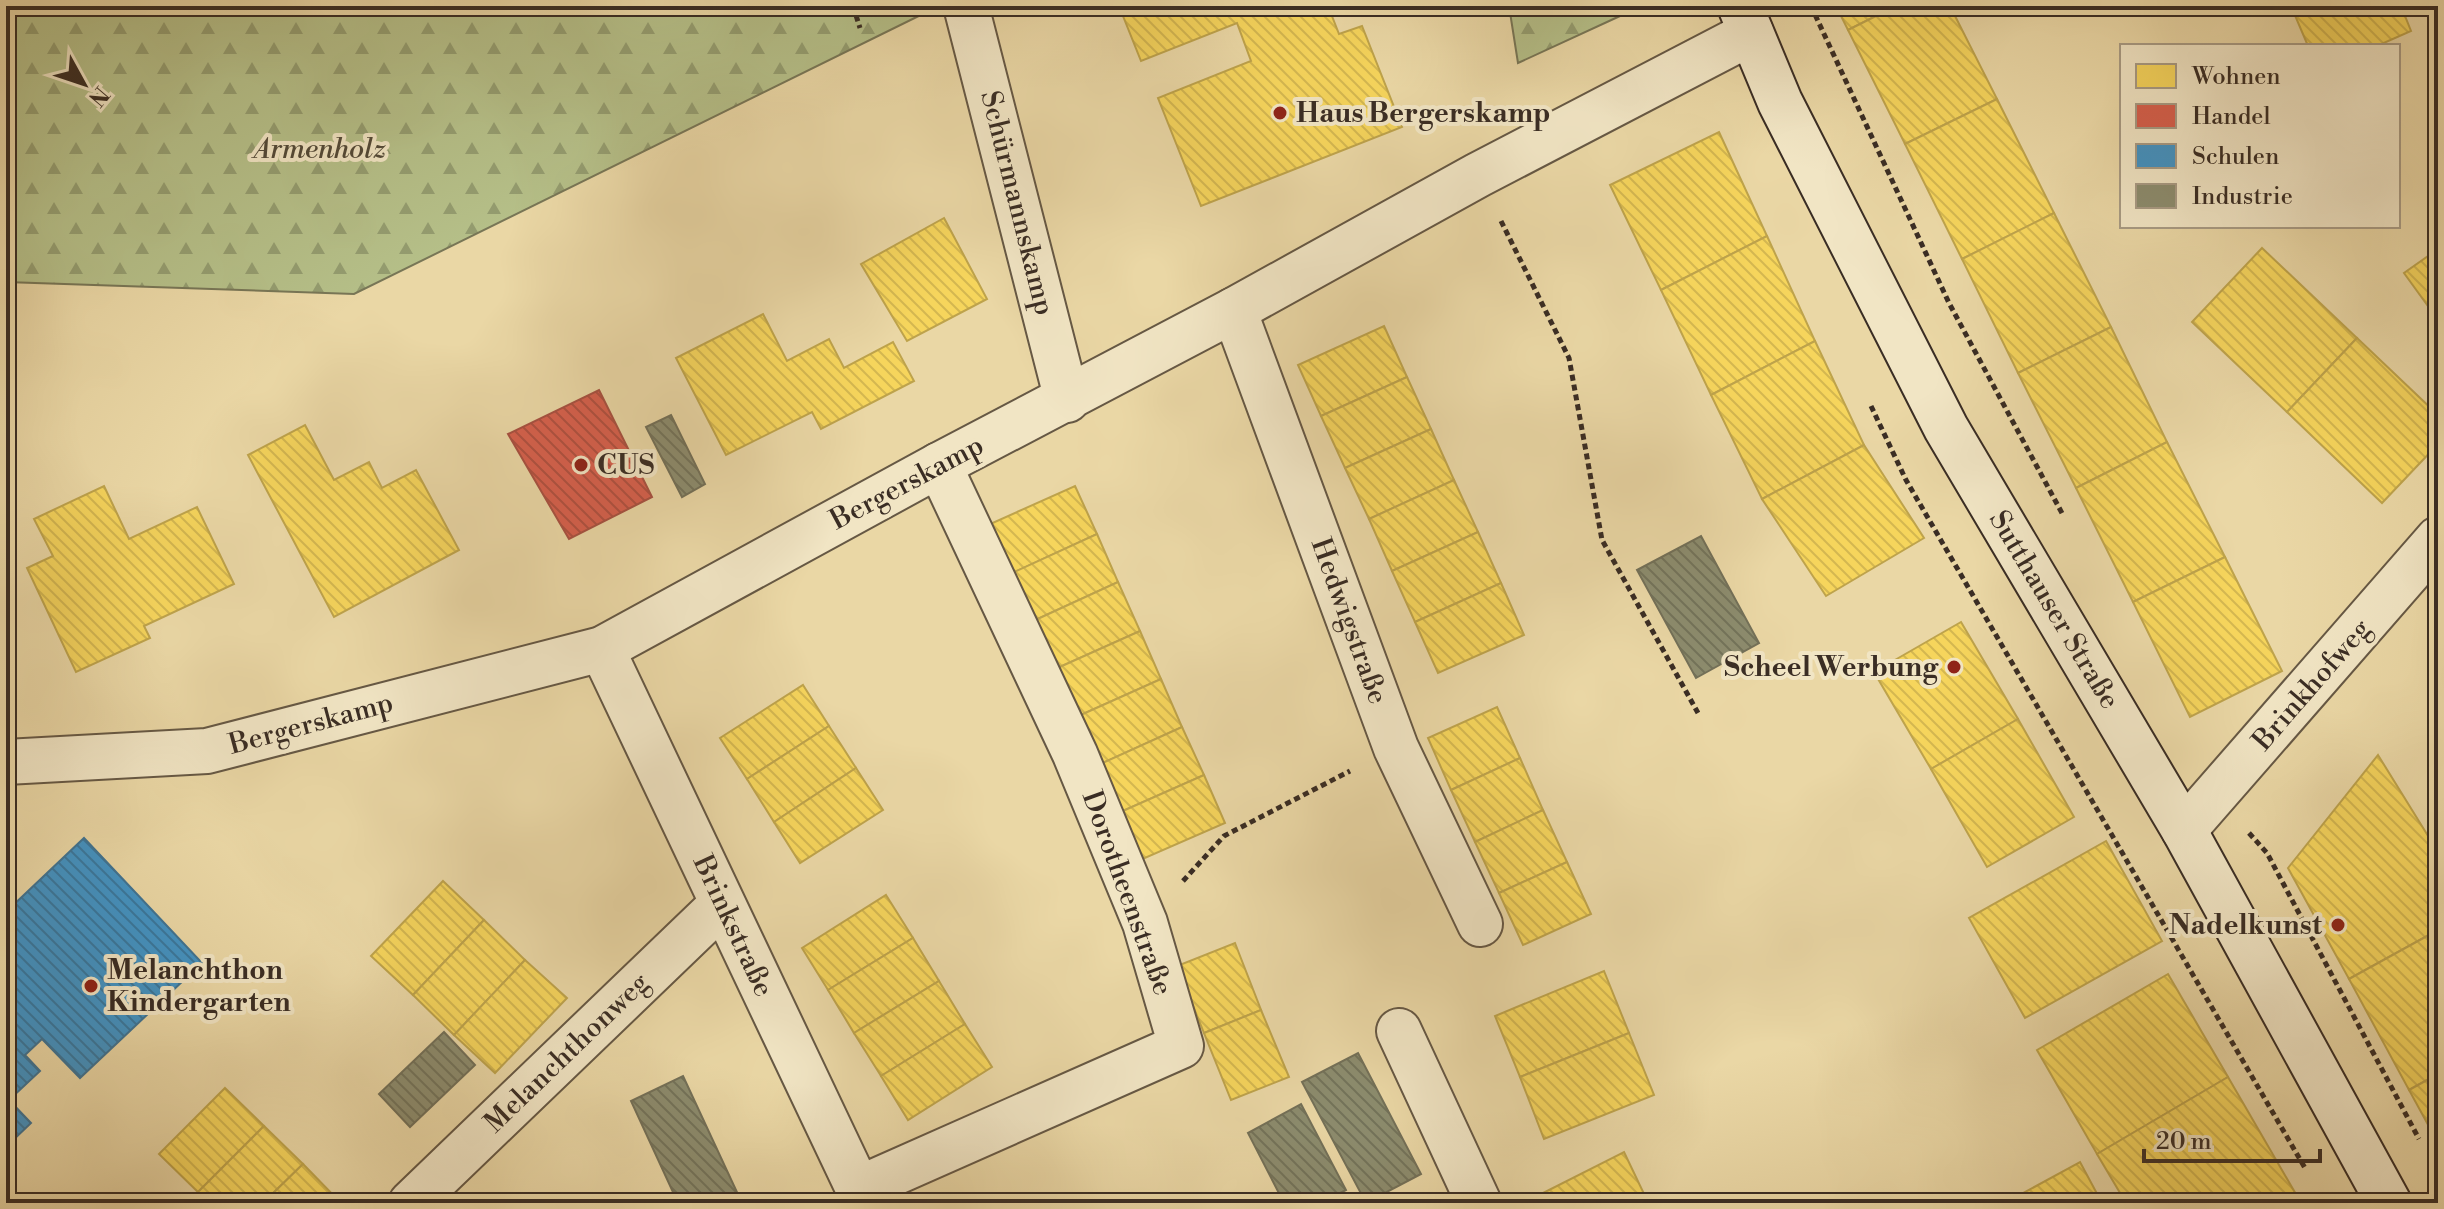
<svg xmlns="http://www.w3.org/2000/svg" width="2444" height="1209" viewBox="0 0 2444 1209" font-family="'Libre Bodoni',serif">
	<defs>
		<pattern id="forest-firs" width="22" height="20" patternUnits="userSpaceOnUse" patternTransform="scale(2)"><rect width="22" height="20" fill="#b5bf88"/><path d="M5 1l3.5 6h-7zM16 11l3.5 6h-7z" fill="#949c6f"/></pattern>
		<pattern id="homes-back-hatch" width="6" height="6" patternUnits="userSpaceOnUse" patternTransform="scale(2)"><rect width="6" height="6" fill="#f6d55c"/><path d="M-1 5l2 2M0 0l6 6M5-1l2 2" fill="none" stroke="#d4b750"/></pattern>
		<pattern id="shops-back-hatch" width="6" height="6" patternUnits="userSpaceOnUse" patternTransform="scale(2)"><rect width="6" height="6" fill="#d6604d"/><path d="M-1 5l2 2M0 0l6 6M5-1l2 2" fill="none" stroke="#af5040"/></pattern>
		<pattern id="schools-back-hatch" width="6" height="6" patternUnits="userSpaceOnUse" patternTransform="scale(2)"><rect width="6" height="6" fill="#4393c3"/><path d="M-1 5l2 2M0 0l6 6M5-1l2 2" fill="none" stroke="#39789e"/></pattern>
		<pattern id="industry-back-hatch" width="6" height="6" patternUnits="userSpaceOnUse" patternTransform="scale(2)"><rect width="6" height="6" fill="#8c8c6e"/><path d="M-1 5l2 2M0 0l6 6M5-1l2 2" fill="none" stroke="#73735a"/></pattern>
	</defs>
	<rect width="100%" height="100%" fill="#ead7a5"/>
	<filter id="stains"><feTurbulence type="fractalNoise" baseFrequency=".0025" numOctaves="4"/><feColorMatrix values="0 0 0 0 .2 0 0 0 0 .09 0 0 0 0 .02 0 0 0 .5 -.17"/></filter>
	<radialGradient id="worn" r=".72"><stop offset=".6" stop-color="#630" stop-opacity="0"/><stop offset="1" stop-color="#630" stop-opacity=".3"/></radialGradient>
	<g fill="url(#forest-firs)" stroke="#787656" stroke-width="2">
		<polygon points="6,6 939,6 354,294 6,282"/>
		<polygon points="1509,6 1620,6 1620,16 1518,63"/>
	</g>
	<g fill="url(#homes-back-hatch)" stroke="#bea34b" stroke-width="2">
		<polygon points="1119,6 1328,6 1339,34 1362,26 1402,127 1201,206 1158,98 1251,61 1237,23 1141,61"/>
		<polygon points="1836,6 1896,6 1848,30"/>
		<polygon points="1896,6 1950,6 1997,99 1905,144 1848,30"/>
		<polygon points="2291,6 2401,6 2411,31 2377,46 2308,46"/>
		<polygon points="1997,99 2054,213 1962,259 1905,144"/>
		<polygon points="1719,132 1767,236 1661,290 1610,185"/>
		<polygon points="2054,213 2111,327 2018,373 1962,259"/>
		<polygon points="944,218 987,299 907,341 861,264"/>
		<polygon points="1767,236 1815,341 1711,395 1661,290"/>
		<polygon points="2262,248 2357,338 2287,412 2192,322"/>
		<polygon points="2438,249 2438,320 2404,273"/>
		<polygon points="763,314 787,361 829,339 844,368 893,342 914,381 821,429 812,412 726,455 676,358"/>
		<polygon points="1384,326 1407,377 1321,416 1298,365"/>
		<polygon points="2111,327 2167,442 2076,488 2018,373"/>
		<polygon points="2357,338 2438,415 2438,444 2382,503 2287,412"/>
		<polygon points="1815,341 1864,445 1762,499 1711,395"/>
		<polygon points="1407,377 1431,429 1345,468 1321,416"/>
		<polygon points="305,425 334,480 369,462 382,488 416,470 459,550 334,617 248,455"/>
		<polygon points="1431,429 1454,480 1369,519 1345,468"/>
		<polygon points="2167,442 2225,557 2133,602 2076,488"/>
		<polygon points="1864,445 1924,538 1826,596 1762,499"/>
		<polygon points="1454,480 1478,532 1392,571 1369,519"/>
		<polygon points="104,486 129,539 197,507 234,584 144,626 150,638 76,672 27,568 53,556 34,519"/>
		<polygon points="1075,486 1097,534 1010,574 988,525"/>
		<polygon points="1478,532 1501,583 1415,622 1392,571"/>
		<polygon points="1097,534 1118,582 1031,622 1010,574"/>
		<polygon points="2225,557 2282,671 2190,717 2133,602"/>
		<polygon points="1118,582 1140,631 1053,670 1031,622"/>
		<polygon points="1501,583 1524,635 1438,673 1415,622"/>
		<polygon points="1961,622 2018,719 1931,769 1874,672"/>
		<polygon points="1140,631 1161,679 1074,718 1053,670"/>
		<polygon points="1161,679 1182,727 1096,766 1074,718"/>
		<polygon points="803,685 829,726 747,779 720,738"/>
		<polygon points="1497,707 1520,758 1451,790 1428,738"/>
		<polygon points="2018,719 2074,817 1987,867 1931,769"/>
		<polygon points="829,726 856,768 774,822 747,779"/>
		<polygon points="1182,727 1204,775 1116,814 1096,766"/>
		<polygon points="2378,755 2438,852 2438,930 2349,979 2288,868"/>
		<polygon points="1520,758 1543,810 1475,842 1451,790"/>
		<polygon points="856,768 883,810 800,863 774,822"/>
		<polygon points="1204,775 1225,823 1138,861 1116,814"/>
		<polygon points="1543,810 1567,862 1499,893 1475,842"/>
		<polygon points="2106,841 2162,941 2025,1018 1969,918"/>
		<polygon points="1567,862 1591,914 1523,945 1499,893"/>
		<polygon points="443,881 484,920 413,995 371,956"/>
		<polygon points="886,895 913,938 828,990 802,948"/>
		<polygon points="484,920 525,960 454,1035 413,995"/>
		<polygon points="2438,930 2438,1074 2409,1090 2349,979"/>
		<polygon points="913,938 939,981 854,1033 828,990"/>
		<polygon points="1235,943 1261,1010 1204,1033 1177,966"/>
		<polygon points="525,960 567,998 495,1073 454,1035"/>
		<polygon points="1604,971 1629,1033 1520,1077 1495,1016"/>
		<polygon points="2168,974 2228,1077 2097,1154 2037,1050"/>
		<polygon points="939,981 965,1024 881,1076 854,1033"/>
		<polygon points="1261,1010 1289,1077 1231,1100 1204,1033"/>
		<polygon points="965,1024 992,1067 908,1120 881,1076"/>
		<polygon points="1629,1033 1654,1095 1544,1139 1520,1077"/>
		<polygon points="2438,1074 2438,1143 2409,1090"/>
		<polygon points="2228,1077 2297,1196 2286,1203 2126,1203 2097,1154"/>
		<polygon points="225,1088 264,1126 198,1192 159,1154"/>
		<polygon points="264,1126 303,1164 263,1203 209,1203 198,1192"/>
		<polygon points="1624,1152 1646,1198 1636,1203 1545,1203 1541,1194"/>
		<polygon points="2080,1162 2102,1203 2005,1203"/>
		<polygon points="303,1164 341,1203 263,1203"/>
		<polygon points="1145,1196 1149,1203 1130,1203"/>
	</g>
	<polygon fill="url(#shops-back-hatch)" stroke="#a75141" stroke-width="2" points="599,390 652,497 569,539 508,434"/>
	<polygon fill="url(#schools-back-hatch)" stroke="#407493" stroke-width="2" points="84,838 202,963 80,1078 42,1039 25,1055 40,1071 9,1100 31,1123 6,1147 6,1028 15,1020 6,1010 6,912"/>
	<g fill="url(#industry-back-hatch)" stroke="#737058" stroke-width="2">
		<polygon points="671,415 705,484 682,497 646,427"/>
		<polygon points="1701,536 1759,643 1696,678 1637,570"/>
		<polygon points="444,1032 475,1065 410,1127 379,1094"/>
		<polygon points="1358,1053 1421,1174 1366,1203 1302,1082"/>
		<polygon points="683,1076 742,1203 678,1203 631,1101"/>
		<polygon points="1301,1104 1346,1190 1321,1203 1284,1203 1248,1133"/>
		<polygon points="1449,1196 1453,1203 1434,1203"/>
	</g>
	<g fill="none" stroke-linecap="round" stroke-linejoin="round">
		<g stroke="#665844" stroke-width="48">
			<g id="street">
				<polyline points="966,6 1067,400"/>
				<polyline points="1234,310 1396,748 1480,924"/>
				<polyline points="602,649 865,1203"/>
				<polyline points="6,762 207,751 602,649 939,465 1234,310 1478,175 1751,33"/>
				<polyline points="2184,830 2438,539"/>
				<polyline points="1399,1031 1479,1203"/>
				<polyline points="858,1189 1181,1046 1145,923 1075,754 939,465"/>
				<polyline points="411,1203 722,904"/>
			</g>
		</g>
		<g stroke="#3a2d24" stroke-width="48">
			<polyline id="secondary" points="1740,6 1780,102 1946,428 2184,830 2389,1203"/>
		</g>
		<g stroke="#3a2d24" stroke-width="5" stroke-dasharray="6 4" stroke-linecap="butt">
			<polyline points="853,6 860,28"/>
			<polyline points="1811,6 1949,303 2063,515"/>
			<polyline points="1501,221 1569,358 1602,540 1698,713"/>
			<polyline points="1871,406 1906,480 2305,1168"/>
			<polyline points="2249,833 2267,853 2419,1139"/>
			<polyline points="1183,881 1224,836 1350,771"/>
		</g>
		<use href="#street" stroke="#f1e5c4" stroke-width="44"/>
		<use href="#secondary" stroke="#f1e5c4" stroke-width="44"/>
	</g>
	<g fill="#8f2418" stroke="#f1e5c4" stroke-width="3">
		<circle cx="1280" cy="113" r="8"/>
		<circle cx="581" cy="465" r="8"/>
		<circle cx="1954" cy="667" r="8"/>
		<circle cx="2338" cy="925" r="8"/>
		<circle cx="91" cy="986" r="8"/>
	</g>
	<g text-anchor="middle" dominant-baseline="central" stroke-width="8" stroke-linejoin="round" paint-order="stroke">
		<g font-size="28" font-weight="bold" fill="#3a2d24" stroke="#f1e5c4" text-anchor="start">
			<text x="1296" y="113">Haus Bergerskamp</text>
			<text x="597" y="465">CUS</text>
			<text x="1938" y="667" text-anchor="end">Scheel Werbung</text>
			<text x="2322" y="925" text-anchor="end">Nadelkunst</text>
			<text x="107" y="970">Melanchthon<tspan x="107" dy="32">Kindergarten</tspan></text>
		</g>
		<g font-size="28" font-style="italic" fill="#534a38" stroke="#f1e5c4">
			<text x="320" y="149">Armenholz</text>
		</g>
		<g font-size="28" fill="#3a2d24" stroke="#f1e5c4">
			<text transform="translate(1017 203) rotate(76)">Schürmannskamp</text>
			<text transform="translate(907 483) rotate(-28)">Bergerskamp</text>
			<text transform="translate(2054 610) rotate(59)">Sutthauser Straße</text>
			<text transform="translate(1349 621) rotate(70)">Hedwigstraße</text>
			<text transform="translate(2312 685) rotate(-49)">Brinkhofweg</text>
			<text transform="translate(311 724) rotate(-15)">Bergerskamp</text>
			<text transform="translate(1127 893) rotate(70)">Dorotheenstraße</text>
			<text transform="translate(733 926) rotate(65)">Brinkstraße</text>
			<text transform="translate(567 1053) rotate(-44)">Melanchthonweg</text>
		</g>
	</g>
	<rect width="2444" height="1209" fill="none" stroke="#ead7a5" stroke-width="32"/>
	<rect x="8" y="8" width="2428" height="1193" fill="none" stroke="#3a2d24" stroke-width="4"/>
	<rect x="16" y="16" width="2412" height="1177" fill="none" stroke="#3a2d24" stroke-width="2"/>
	<rect x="2120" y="44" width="280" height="184" fill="#f1e5c4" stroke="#a89b84" stroke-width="2"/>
	<rect x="2136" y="64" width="40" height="24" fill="#f6d55c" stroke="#a89b84" stroke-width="2"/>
	<text x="2192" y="84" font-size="24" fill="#3a2d24">Wohnen</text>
	<rect x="2136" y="104" width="40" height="24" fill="#d6604d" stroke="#a89b84" stroke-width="2"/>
	<text x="2192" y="124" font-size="24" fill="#3a2d24">Handel</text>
	<rect x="2136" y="144" width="40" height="24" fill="#4393c3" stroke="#a89b84" stroke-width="2"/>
	<text x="2192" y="164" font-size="24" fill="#3a2d24">Schulen</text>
	<rect x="2136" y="184" width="40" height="24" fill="#8c8c6e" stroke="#a89b84" stroke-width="2"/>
	<text x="2192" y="204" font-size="24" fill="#3a2d24">Industrie</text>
	<g transform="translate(84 84) rotate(130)" stroke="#f1e5c4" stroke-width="6" paint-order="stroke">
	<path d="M0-6L14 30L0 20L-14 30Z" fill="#3a2d24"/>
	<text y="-12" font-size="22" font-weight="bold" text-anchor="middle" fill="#3a2d24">N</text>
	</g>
	<path d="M2144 1149v12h176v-12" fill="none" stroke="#3a2d24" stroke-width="4"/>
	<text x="2156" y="1149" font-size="24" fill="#3a2d24" stroke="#f1e5c4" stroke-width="6" paint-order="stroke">20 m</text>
	<rect width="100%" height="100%" filter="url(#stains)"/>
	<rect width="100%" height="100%" fill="url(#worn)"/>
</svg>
